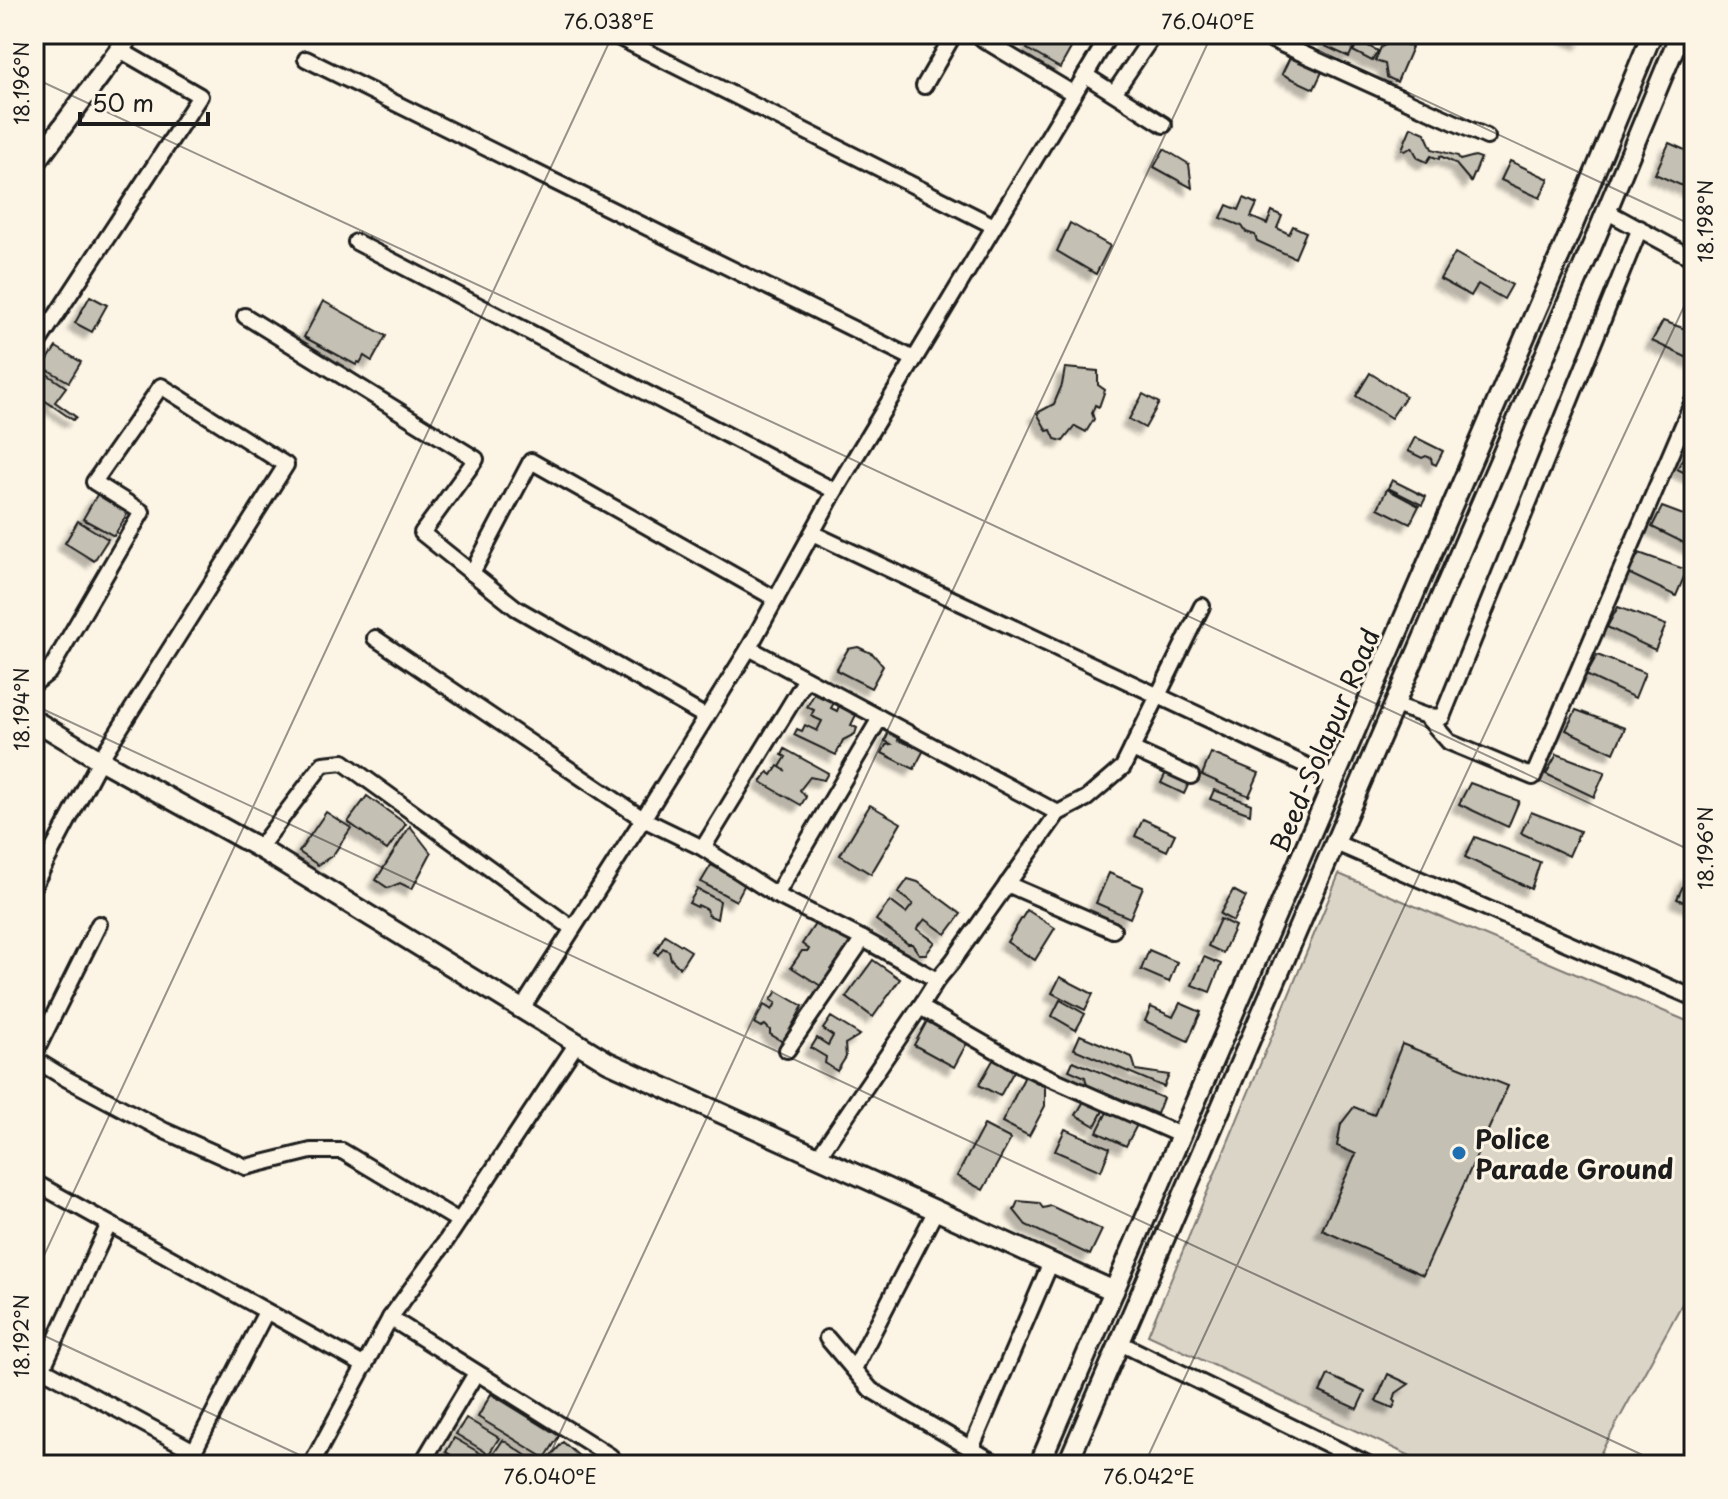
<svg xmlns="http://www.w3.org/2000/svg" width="1728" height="1499" viewBox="0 0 1728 1499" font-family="'Playpen Sans',sans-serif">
	<defs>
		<filter id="shadow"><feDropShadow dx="-7" dy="7" stdDeviation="2" flood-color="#0004"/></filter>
	</defs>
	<rect width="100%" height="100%" fill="#fcf5e5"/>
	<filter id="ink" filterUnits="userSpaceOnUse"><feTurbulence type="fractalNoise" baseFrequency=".0125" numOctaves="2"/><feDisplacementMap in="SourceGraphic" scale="16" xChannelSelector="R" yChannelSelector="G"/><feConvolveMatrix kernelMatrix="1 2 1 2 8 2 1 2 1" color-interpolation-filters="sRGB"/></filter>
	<g filter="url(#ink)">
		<polygon fill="#dbd5c8" stroke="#7c7872" stroke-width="2" points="1339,874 1694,1024 1694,1282 1594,1465 1430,1465 1148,1335"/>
		<g fill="#c4c0b3" stroke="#1c1c1c" stroke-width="2" filter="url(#shadow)">
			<polygon points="1036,34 1079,34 1060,68 1027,49"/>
			<polygon points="1330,34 1346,34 1357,40 1349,57 1325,46"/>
			<polygon points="1564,34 1586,34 1582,42"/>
			<polygon points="1395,40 1412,47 1397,82 1387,77 1385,64 1375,61 1381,47"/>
			<polygon points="1359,41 1378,51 1372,61 1353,51"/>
			<polygon points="1290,57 1322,72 1314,89 1282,74"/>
			<polygon points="1411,127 1425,133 1432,149 1458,156 1460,160 1475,156 1481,158 1471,182 1455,163 1440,156 1439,159 1431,156 1427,162 1418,158 1412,147 1405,151 1402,149"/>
			<polygon points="1669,143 1694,154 1694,191 1655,174"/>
			<polygon points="1164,149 1189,164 1192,188 1154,167"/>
			<polygon points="1510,161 1549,179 1540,198 1501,180"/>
			<polygon points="1244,198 1257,204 1251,217 1267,224 1272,211 1282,216 1277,228 1289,234 1293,226 1306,232 1295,258 1257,241 1255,235 1246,232 1242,226 1221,218 1227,205 1239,210"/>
			<polygon points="1070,223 1110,246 1096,274 1057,251"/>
			<polygon points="1455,253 1512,285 1504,299 1478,284 1471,296 1440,279"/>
			<polygon points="90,296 107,305 92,332 75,323"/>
			<polygon points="323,301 386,336 372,361 364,356 360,363 358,362 356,365 304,337"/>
			<polygon points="1663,321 1694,332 1694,361 1652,341"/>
			<polygon points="56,347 81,362 69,382 43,367"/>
			<polygon points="38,368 66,387 55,402 76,417 73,420 34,393 34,374"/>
			<polygon points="1065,368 1098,371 1098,385 1105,390 1099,407 1095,405 1092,413 1094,419 1086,432 1075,426 1063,441 1055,439 1051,430 1047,431 1037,413 1054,404 1062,385"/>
			<polygon points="1370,373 1406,396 1391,418 1356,396"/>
			<polygon points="1143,394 1159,403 1145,428 1129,419"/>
			<polygon points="1415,437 1443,451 1436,465 1432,463 1431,458 1426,456 1422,458 1408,451"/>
			<polygon points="1688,449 1694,451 1694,477 1677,469"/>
			<polygon points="34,456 43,462 34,475"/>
			<polygon points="1392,480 1426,497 1422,505 1388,488"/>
			<polygon points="1387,489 1419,506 1410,524 1378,508"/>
			<polygon points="98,493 129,511 114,536 83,519"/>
			<polygon points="1662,507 1694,519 1694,548 1652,527"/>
			<polygon points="78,521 108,539 94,561 65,543"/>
			<polygon points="1639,553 1687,570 1676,596 1628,573"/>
			<polygon points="1618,607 1666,625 1655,650 1607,627"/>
			<polygon points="858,647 873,654 883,666 871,688 836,670 848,649"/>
			<polygon points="1597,655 1645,673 1635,698 1586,675"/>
			<polygon points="814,694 834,703 831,708 837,711 839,706 856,715 851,725 857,728 855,734 843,740 836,755 794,735 797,729 802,731 805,725 817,731 822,721 811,716 814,710 807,707"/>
			<polygon points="1576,710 1625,728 1614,753 1566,730"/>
			<polygon points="890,730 900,736 898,740 910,745 913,739 926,746 914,769 882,753 886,745 891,744 885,741"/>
			<polygon points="785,749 828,773 824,780 810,777 800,790 806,797 801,805 761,782 768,772 772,775 778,766 786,771 780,767 786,757 782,755"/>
			<polygon points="1211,753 1259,773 1249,796 1202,775"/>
			<polygon points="1557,754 1605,772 1594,797 1546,774"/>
			<polygon points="1167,770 1190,781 1184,794 1161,783"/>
			<polygon points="1470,783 1519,801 1508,827 1459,804"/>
			<polygon points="1214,790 1251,804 1250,814 1210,799"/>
			<polygon points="367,796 406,824 387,850 348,822"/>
			<polygon points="870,805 901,823 871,874 840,855"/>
			<polygon points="326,812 351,828 333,855 318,865 299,852"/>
			<polygon points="1531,812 1580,831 1569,856 1521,833"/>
			<polygon points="1143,819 1175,834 1167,851 1135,836"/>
			<polygon points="410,826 431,853 412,889 400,883 388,888 376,880"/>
			<polygon points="1475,837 1540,862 1531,889 1465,857"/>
			<polygon points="711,865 745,884 736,901 701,882"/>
			<polygon points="1109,873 1143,887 1130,918 1096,903"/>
			<polygon points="1688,875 1694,878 1694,906 1677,899"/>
			<polygon points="908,879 918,882 961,914 946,934 925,919 917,929 935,942 926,954 919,954 912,944 908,944 876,920 890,901 906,913 913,904 898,893"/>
			<polygon points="697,889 720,901 717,919 708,915 706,909 698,905 697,907 689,903"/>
			<polygon points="1233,890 1246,897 1233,921 1220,914"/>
			<polygon points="1027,910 1055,928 1035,960 1007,942"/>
			<polygon points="1220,919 1235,926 1223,953 1208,946"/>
			<polygon points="817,921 853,944 824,988 791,967 802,951 808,951 809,949 802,944"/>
			<polygon points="665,935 691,951 680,968 671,959 669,951 663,948 658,955 655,952"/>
			<polygon points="1149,950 1177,962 1169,982 1141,970"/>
			<polygon points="1204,957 1221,964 1210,992 1192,985"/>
			<polygon points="873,960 900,979 873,1017 846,997"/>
			<polygon points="1060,977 1093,994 1085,1010 1052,993"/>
			<polygon points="777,991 803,1006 783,1042 770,1034 770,1030 765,1025 761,1027 754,1023 764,1005 772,1010 776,1003 771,1000"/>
			<polygon points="1060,1000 1085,1014 1076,1030 1052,1016"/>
			<polygon points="1180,1003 1201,1012 1188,1041 1145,1021 1151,1007 1173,1017"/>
			<polygon points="831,1017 860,1035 845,1044 846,1057 837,1071 825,1063 826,1057 811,1048 817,1038 828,1045 833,1036 823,1029"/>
			<polygon points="927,1021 967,1043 954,1067 914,1045"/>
			<polygon points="1080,1035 1132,1057 1136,1070 1169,1075 1164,1087 1074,1049"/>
			<polygon points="1402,1044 1508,1086 1423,1275 1322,1230 1356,1154 1337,1146 1341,1124 1354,1107 1374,1115"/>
			<polygon points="993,1060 1014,1071 1000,1096 979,1085"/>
			<polygon points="1073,1061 1163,1098 1157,1114 1087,1085 1085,1077 1069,1070"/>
			<polygon points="1025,1076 1045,1087 1045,1106 1029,1136 1002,1122"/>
			<polygon points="1087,1096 1105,1107 1095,1126 1076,1115"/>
			<polygon points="1109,1108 1139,1121 1126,1146 1097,1132"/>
			<polygon points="984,1125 1011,1139 983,1190 957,1176"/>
			<polygon points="1065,1129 1110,1148 1101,1171 1055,1151"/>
			<polygon points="1018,1201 1039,1203 1043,1208 1051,1206 1102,1230 1090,1255 1026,1225 1014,1210"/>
			<polygon points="1388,1374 1409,1384 1396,1393 1394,1400 1396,1402 1393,1408 1376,1401"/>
			<polygon points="1328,1375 1365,1392 1357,1409 1320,1392"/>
			<polygon points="491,1394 559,1436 545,1458 478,1417"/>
			<polygon points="466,1418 499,1438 489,1454 456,1434"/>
			<polygon points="454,1438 487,1457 482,1465 467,1465 446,1452"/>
			<polygon points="503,1440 540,1465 506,1465 492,1456"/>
			<polygon points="563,1442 589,1465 560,1465 550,1457"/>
		</g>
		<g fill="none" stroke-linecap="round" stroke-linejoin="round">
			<g stroke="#1c1c1c" stroke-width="20">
				<g id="street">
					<polyline points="612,34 994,226"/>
					<polyline points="977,34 984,40 1074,94"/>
					<polyline points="1259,34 1487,137"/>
					<polyline points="306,59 914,359"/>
					<polyline points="1085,75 1164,125"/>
					<polyline points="924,86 954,34"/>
					<polyline points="1114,93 1154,34"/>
					<polyline points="1606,211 1694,259"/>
					<polyline points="356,242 835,491"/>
					<polyline points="245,316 476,459 422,533 472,573"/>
					<polyline points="34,349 200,96 120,50"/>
					<polyline points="812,533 1335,779"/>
					<polyline points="375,638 643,819 703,848 776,895 863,939 937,980"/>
					<polyline points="749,648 1058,813"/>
					<polyline points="34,684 49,672 142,512 94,482 161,386 286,465 100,760 34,885"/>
					<polyline points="1395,705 1426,716 1442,717 1640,228"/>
					<polyline points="1426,716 1449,742 1533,777 1694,399"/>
					<polyline points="706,717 516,608 472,573 531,461 776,599"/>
					<polyline points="1132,749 1191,776"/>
					<polyline points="1336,843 1694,998"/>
					<polyline points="259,848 323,764 343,762 572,928"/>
					<polyline points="703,848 806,679"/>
					<polyline points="1007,884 1113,930"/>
					<polyline points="776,895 880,718"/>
					<polyline points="920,1007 1023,1066 1180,1135"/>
					<polyline points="521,1010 643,819 749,648 835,491 1110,34"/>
					<polyline points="787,1050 863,939"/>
					<polyline points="34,1055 99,924"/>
					<polyline points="34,1059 65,1078 165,1131 246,1167 311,1151 342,1151 459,1221"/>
					<polyline points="818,1157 920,1007 937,980 952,962 1058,813 1087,798 1123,767 1202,606"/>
					<polyline points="34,1182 365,1366"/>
					<polyline points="390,1318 444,1244 577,1043"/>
					<polyline points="827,1338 871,1390 999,1465"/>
					<polyline points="1120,1343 1370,1465"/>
					<polyline points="43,1369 194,1451 266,1312"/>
					<polyline points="854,1369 936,1210"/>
					<polyline points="34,1387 109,1224"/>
					<polyline points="971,1449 1051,1262"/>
					<polyline points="311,1465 390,1318 610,1456 619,1465"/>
					<polyline points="421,1465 476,1373"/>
				</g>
			</g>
			<g stroke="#1c1c1c" stroke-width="24">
				<g id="secondary">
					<polyline points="34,165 131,34"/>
					<polyline points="34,720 100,760 259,848 608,1062 1114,1291"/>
					<polyline points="1039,1465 1571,230 1652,34"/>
					<polyline points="1067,1465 1595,239 1680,34"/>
				</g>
			</g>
			<use href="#street" stroke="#fcf5e5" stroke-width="14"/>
			<use href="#secondary" stroke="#fcf5e5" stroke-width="18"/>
		</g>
	</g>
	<path fill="none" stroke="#1c1c1c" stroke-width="2" stroke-opacity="0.45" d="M1283 34 1694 226M34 78 1694 852M34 705 1664 1465M34 1277 613 34M34 1331 321 1465M545 1465 1212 34M1144 1465 1694 285"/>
	<circle fill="#1f6fb2" stroke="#fcf5e5" stroke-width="3" cx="1459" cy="1153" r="8"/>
	<g text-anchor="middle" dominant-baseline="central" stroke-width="6" stroke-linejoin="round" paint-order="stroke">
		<g font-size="26" fill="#1c1c1c" stroke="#fcf5e5">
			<text transform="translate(1324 740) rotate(-67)">Beed-Solapur Road</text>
		</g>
		<g font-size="26" font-weight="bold" fill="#1c1c1c" stroke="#fcf5e5" text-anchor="start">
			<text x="1475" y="1138">Police<tspan x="1475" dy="30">Parade Ground</tspan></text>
		</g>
	</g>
	<rect width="1728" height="1499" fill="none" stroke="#fcf5e5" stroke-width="88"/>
	<path d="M80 112v12h128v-12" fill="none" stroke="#1c1c1c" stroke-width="4"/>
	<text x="92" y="112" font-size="24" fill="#1c1c1c" stroke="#fcf5e5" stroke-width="6" paint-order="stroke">50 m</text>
	<rect x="44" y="44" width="1640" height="1411" fill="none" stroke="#1c1c1c" stroke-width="3"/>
	<g font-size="20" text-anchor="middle" fill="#1c1c1c">
		<text x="609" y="29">76.038°E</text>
		<text x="1208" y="29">76.040°E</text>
		<text transform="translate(22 83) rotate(-90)" y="7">18.196°N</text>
		<text transform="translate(1706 221) rotate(-90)" y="7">18.198°N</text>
		<text transform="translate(22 709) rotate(-90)" y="7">18.194°N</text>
		<text transform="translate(1706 848) rotate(-90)" y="7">18.196°N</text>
		<text transform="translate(22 1336) rotate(-90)" y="7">18.192°N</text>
		<text x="550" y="1484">76.040°E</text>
		<text x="1149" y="1484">76.042°E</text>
	</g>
</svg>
